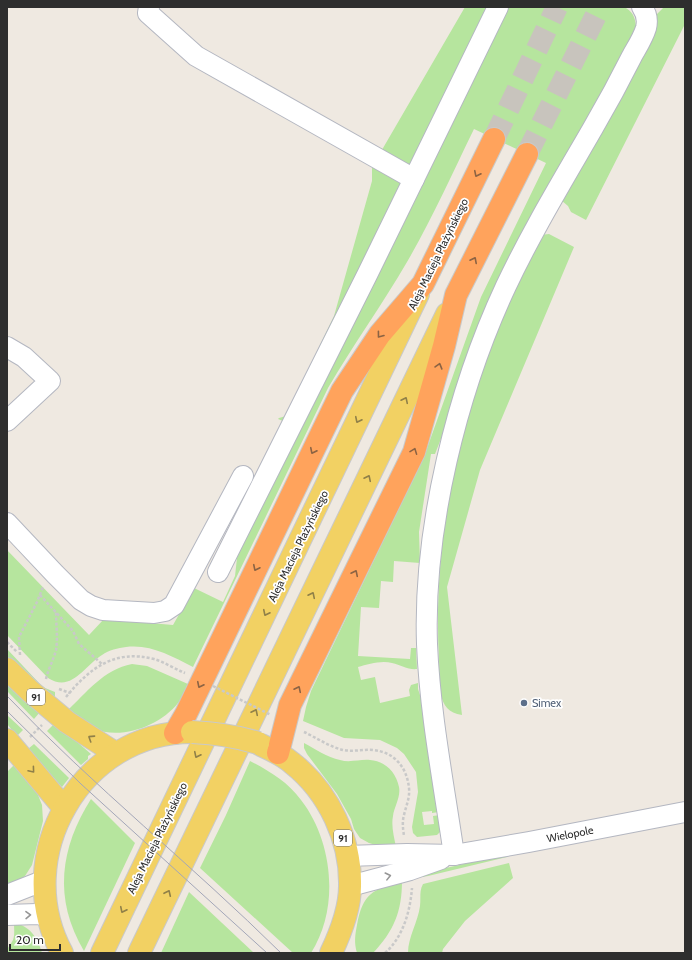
<svg xmlns="http://www.w3.org/2000/svg" width="692" height="960" viewBox="0 0 692 960" font-family="Cabin,sans-serif">
	<rect width="100%" height="100%" fill="#efe9e1"/>
	<g fill="#b6e59e">
		<polygon points="465,7 490,7 339,320 287,418 283,421 278,419 279,418 286,416 334,316 372,181 372,167"/>
		<path d="M508 7H624C632 11 635 16 636 26L606 92 458 395 435 454H431L419 532 420 563 394 561 393 582 381 581 379 608 361 607 358 656 410 659 411 648H416L417 669C408 670 401 665 392 663 382 660 368 664 358 667L361 680 375 677 380 703 410 696 409 690 411 685 418 683V689L424 707 439 812 432 813V811L422 812 424 825 434 824 433 816 440 815 441 831 437 835 417 837 413 833 412 827 418 792 416 772 404 754 397 748 380 740 344 738 303 721 306 707 311 691 425 454 481 297 546 163 474 129C452 174 432 219 407 262 382 305 353 345 328 388L193 667C171 656 151 644 126 647 118 648 109 650 102 655 84 666 72 693 48 678L7 635V550L89 635 104 619 173 625 194 588 223 602 235 576 239 540 492 33Z"/>
		<polygon points="664,7 685,7 685,24 586,220 571,212 568,206 561,200 657,14"/>
		<path d="M549 234 574 247 480 470 447 587 462 715C435 712 440 680 439 660 433 554 453 444 489 345 494 332 500 321 506 309 517 284 529 259 540 235Z"/>
		<polygon points="7,649 40,684 45,688 55,692 55,700 21,671 7,658"/>
		<path d="M132 664 147 666 188 684C185 691 182 698 178 703 160 726 120 741 93 728 84 723 76 716 67 711 86 693 104 669 132 664Z"/>
		<polygon points="7,683 40,712 34,719 7,691"/>
		<polygon points="7,715 23,730 17,736 7,724"/>
		<polygon points="55,723 91,754 88,756 88,759 81,765 47,731"/>
		<path d="M304 743C315 749 327 757 340 760 350 763 360 759 370 760 385 761 396 772 399 787 401 797 394 807 393 816 391 826 394 837 396 847L379 846 369 843 360 838 354 829 351 819 337 794 307 754 304 748Z"/>
		<polygon points="34,744 69,778 62,787 28,749"/>
		<path d="M250 761C269 771 288 782 301 800 333 841 340 908 311 953H293L200 868 226 815Z"/>
		<polygon points="15,764 36,790 42,805 43,821 32,865 25,876 8,887 7,772"/>
		<path d="M91 799 135 843 84 951C53 899 60 848 91 799Z"/>
		<polygon points="511,853 507,857 428,876 422,877 420,874"/>
		<path d="M509 863 513 878 465 921 443 949 442 953H408C408 937 418 922 420 906 421 898 419 891 423 884Z"/>
		<path d="M402 881C402 911 394 931 373 953H357C354 943 355 935 357 925 363 893 372 890 402 881Z"/>
		<polygon points="189,892 254,953 161,953"/>
		<path d="M14 923C30 926 38 938 42 953H7C7 947 10 946 13 940 15 935 14 929 14 923Z"/>
	</g>
	<g fill="none" stroke-linecap="round" stroke-linejoin="round">
		<g stroke="#c8c4bd" stroke-width="22" stroke-dasharray="22 11" stroke-linecap="butt">
			<polyline points="494,139 557,7"/>
			<polyline points="527,154 600,7"/>
		</g>
		<g stroke="#b4b7c1" stroke-width="22">
			<g id="minor">
				<polyline points="149,7 148,13 196,56 414,179"/>
				<polyline points="7,347 24,357 50,381 7,421"/>
				<polyline points="7,523 55,574 81,600 91,606 103,610 154,613 165,611 174,605 243,476"/>
				<polyline points="218,572 367,275 498,7"/>
				<path d="M454 855C444 785 430 715 427 644 423 528 457 391 506 286 532 231 563 180 593 128 607 104 620 80 632 56 637 47 643 38 646 28 648 20 647 14 642 7"/>
				<polyline points="347,856 407,854 454,855 529,842 685,812"/>
				<polyline points="350,886 410,870 441,859"/>
				<polyline points="7,895 45,880"/>
				<polyline points="7,915 37,914 48,916"/>
			</g>
		</g>
		<g stroke="#c9c9c9" stroke-width="24">
			<g id="major">
				<polyline points="7,669 30,691 67,722 115,753"/>
				<polyline points="7,740 64,808"/>
				<path d="M261 745C272 750 283 755 292 763 329 792 351 840 350 886 350 909 341 932 331 953"/>
				<path d="M62 953C10 856 81 732 192 732"/>
				<polyline points="102,953 418,294"/>
				<polyline points="139,953 447,314"/>
			</g>
		</g>
		<g stroke="#c9c9c9" stroke-width="24">
			<g id="highway">
				<polyline points="175,733 186,714 342,391 380,334 423,284 494,139"/>
				<polyline points="278,753 290,705 414,452 444,346 456,295 527,154"/>
			</g>
		</g>
		<g stroke="#c9c9c9" stroke-width="2.5" stroke-dasharray="3 2" stroke-linecap="butt">
			<polyline points="40,595 63,620 73,631 79,644 102,664"/>
			<polyline points="7,642 17,652"/>
			<polyline points="20,655 19,637 37,602 43,587"/>
			<path d="M46 679C48 669 54 659 56 650 58 638 56 624 56 612"/>
			<polyline points="59,689 70,693"/>
			<path d="M66 697C90 668 114 649 154 659 164 662 175 669 185 673"/>
			<path d="M304 732C315 737 330 747 343 750 353 752 363 749 373 750 395 752 407 768 409 788 410 798 406 806 404 815 402 822 403 829 404 836"/>
			<polyline points="30,737 42,725"/>
			<path d="M385 953C403 937 410 912 412 888"/>
		</g>
		<use href="#minor" stroke="#fff" stroke-width="20"/>
		<use href="#major" stroke="#f2d163" stroke-width="22"/>
		<use href="#highway" stroke="#ffa35c" stroke-width="22"/>
		<g stroke="#a3a6b8" stroke-width="1">
			<path d="M7 696C94 787 192 865 281 953"/>
			<polyline points="7,711 81,784 267,953"/>
		</g>
		<g stroke="#c9c9c9" stroke-width="24" stroke-linecap="butt">
			<path id="major-bridge" d="M192 732C215 733 236 736 258 743"/>
		</g>
		<polyline stroke="#c9c9c9" stroke-width="2.5" stroke-dasharray="3 2" stroke-linecap="butt" points="213,686 271,715"/>
		<use href="#major-bridge" stroke="#f2d163" stroke-width="22"/>
	</g>
	<defs><path id="oneway-chevron" d="M-2-3.5L2.5 0L-2 3.5" fill="none" stroke-width="1.6" stroke-linecap="round" stroke-linejoin="round"/></defs>
	<g stroke="#8c6343">
		<use href="#oneway-chevron" transform="translate(477 174) rotate(116)"/>
		<use href="#oneway-chevron" transform="translate(474 260) rotate(-63)"/>
		<use href="#oneway-chevron" transform="translate(380 335) rotate(127)"/>
		<use href="#oneway-chevron" transform="translate(439 366) rotate(-74)"/>
		<use href="#oneway-chevron" transform="translate(313 451) rotate(116)"/>
		<use href="#oneway-chevron" transform="translate(414 451) rotate(-69)"/>
		<use href="#oneway-chevron" transform="translate(256 568) rotate(116)"/>
		<use href="#oneway-chevron" transform="translate(355 573) rotate(-64)"/>
		<use href="#oneway-chevron" transform="translate(200 685) rotate(116)"/>
		<use href="#oneway-chevron" transform="translate(298 689) rotate(-64)"/>
	</g>
	<g stroke="#908048">
		<use href="#oneway-chevron" transform="translate(405 400) rotate(-64)"/>
		<use href="#oneway-chevron" transform="translate(358 420) rotate(116)"/>
		<use href="#oneway-chevron" transform="translate(368 478) rotate(-64)"/>
		<use href="#oneway-chevron" transform="translate(312 595) rotate(-64)"/>
		<use href="#oneway-chevron" transform="translate(266 613) rotate(116)"/>
		<use href="#oneway-chevron" transform="translate(255 712) rotate(-64)"/>
		<use href="#oneway-chevron" transform="translate(91 738) rotate(-147)"/>
		<use href="#oneway-chevron" transform="translate(197 755) rotate(116)"/>
		<use href="#oneway-chevron" transform="translate(32 770) rotate(50)"/>
		<use href="#oneway-chevron" transform="translate(168 893) rotate(-65)"/>
		<use href="#oneway-chevron" transform="translate(123 910) rotate(116)"/>
	</g>
	<g stroke="#969696">
		<use href="#oneway-chevron" transform="translate(388 876) rotate(-14)"/>
		<use href="#oneway-chevron" transform="translate(28 915) rotate(-1)"/>
	</g>
	<circle fill="#5c6f8a" stroke="#fff" stroke-width="1.5" cx="524" cy="703" r="4"/>
	<g text-anchor="middle" dominant-baseline="central" stroke-width="3.5" stroke-linejoin="round" paint-order="stroke">
		<g fill="#fff" stroke="#6d6d6d" stroke-width="1">
			<rect x="27" y="689" width="18" height="16" rx="3"/>
			<rect x="334" y="830" width="18" height="16" rx="3"/>
		</g>
		<g font-size="10" font-weight="bold" fill="#2e2e2e">
			<text x="36" y="697">91</text>
			<text x="343" y="838">91</text>
		</g>
		<g font-size="11" fill="#2e2e2e" stroke="#fff">
			<text transform="translate(438 254) rotate(-64)">Aleja Macieja Płażyńskiego</text>
			<text transform="translate(298 546) rotate(-64)">Aleja Macieja Płażyńskiego</text>
			<text transform="translate(570 834) rotate(-11)">Wielopole</text>
			<text transform="translate(157 838) rotate(-64)">Aleja Macieja Płażyńskiego</text>
		</g>
		<g font-size="11" fill="#4e5e75" stroke="#fff" text-anchor="start">
			<text x="532" y="703">Simex</text>
		</g>
	</g>
	<rect width="692" height="960" fill="none" stroke="#2e2e2e" stroke-width="16"/>
	<path d="M10 944v6h50v-6" fill="none" stroke="#2e2e2e" stroke-width="2"/>
	<text x="16" y="944" font-size="12" fill="#2e2e2e" stroke="#ffffff" stroke-width="3" paint-order="stroke">20 m</text>
</svg>
